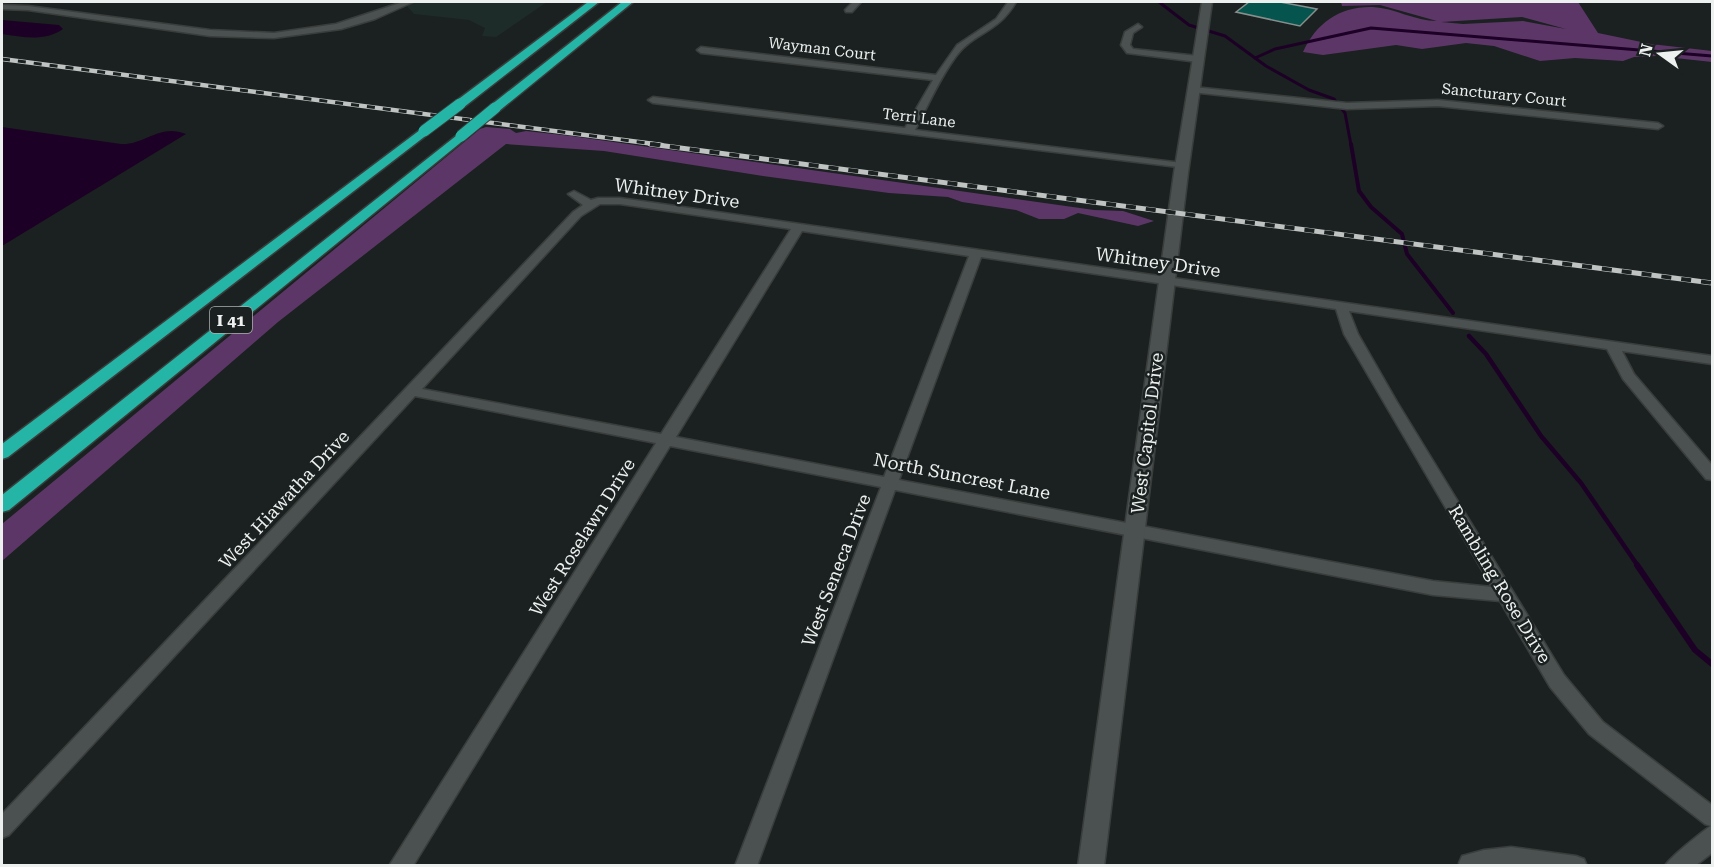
<svg xmlns="http://www.w3.org/2000/svg" width="1714" height="867" viewBox="0 0 1714 867" font-family="'Roboto Serif',serif">
	<rect width="100%" height="100%" fill="#1b2120"/>
	<polygon fill="#1e2c29" points="413,2 547,2 496,37 482,36 485,28 469,20 414,14 406,5"/>
	<g fill="#5d3668" fill-rule="evenodd">
		<path d="M1341 2H1578L1598 33 1651 44 1712 51V62L1657 56 1634 57 1623 61 1575 58 1540 61 1494 46 1466 43 1422 49 1396 45 1323 55 1303 52C1316 23 1340 6 1373 7 1394 8 1415 21 1437 21L1380 5 1342 6ZM1522 17 1566 29 1523 21 1463 24 1441 22Z"/>
		<polygon points="486,127 510,129 516,133 526,131 571,136 1094,210 1123,211 1154,221 1138,226 1078,213 1064,219 1039,219 1016,210 962,202 948,197 889,193 763,176 604,151 506,144 278,322 2,561 2,524 480,129"/>
	</g>
	<g fill="#1d0026">
		<path d="M2 20 59 25 63 29C45 42 22 37 2 34Z"/>
		<path d="M2 127 121 144C145 145 160 123 186 134L2 246Z"/>
	</g>
	<g fill="none" stroke-linecap="round" stroke-linejoin="round">
		<g stroke="#1d0026" stroke-width="3">
			<polyline points="1159,2 1189,25 1225,36 1266,66 1309,90 1334,99 1345,113 1351,145"/>
			<polyline points="1255,58 1275,49 1371,28 1712,56"/>
		</g>
		<polyline stroke="#1d0026" stroke-width="4" points="1351,144 1359,191 1371,207 1402,234 1407,254 1453,313"/>
		<polyline stroke="#1d0026" stroke-width="4.5" points="1469,336 1486,354 1541,436 1581,483 1638,566"/>
		<polyline stroke="#1d0026" stroke-width="6" points="1637,565 1695,650 1712,664"/>
	</g>
	<polygon fill="#05544d" stroke="#878f8d" stroke-width="1.5" points="1249,2 1280,2 1317,9 1300,26 1236,12"/>
	<g fill="none" stroke-linecap="round" stroke-linejoin="round">
		<g stroke="#393d3c" stroke-width="3">
			<g id="minor">
				<polygon points="403,2 413,2 375,19 341,29 274,38 210,36 28,10 2,9 2,5 28,6 210,30 274,33 336,24"/>
				<polygon points="853,2 861,2 852,12 846,12 845,10"/>
				<path d="M1008 2H1016C998 33 975 32 957 55 940 77 928 106 915 130L1182 163 1187 166 1186 168 653 103 648 100 653 97 905 128 933 80 701 53 697 50 701 47 936 75 957 45 996 19Z"/>
				<polygon points="1138,24 1142,27 1133,33 1130,45 1133,49 1198,56 1203,59 1198,62 1127,53 1121,45 1125,32"/>
				<polygon points="1194,87 1347,103 1438,100 1658,123 1663,126 1658,129 1438,106 1347,109 1191,92 1189,90"/>
				<path d="M574 191 591 200 598 198H620L1712 356V364L1622 351 1634 374 1712 465V480L1706 479 1623 379 1607 349 1349 311 1358 334 1397 402 1564 675 1603 722 1712 805V853L1695 866H1665C1668 859 1705 829 1711 826L1705 824 1589 734 1550 687 1500 601 1433 595 895 490 757 866H735L881 487 670 446 413 866H389L656 443 415 396 9 835 2 838V814L573 212 583 205 568 194ZM600 204H620L791 229 661 434 422 389 581 216ZM802 231 969 256 884 477 676 437ZM981 257 1336 309 1344 334 1492 587 1433 581 899 480Z"/>
				<polygon points="1511,847 1576,856 1584,859 1587,866 1460,866 1459,863 1462,856 1484,850"/>
			</g>
		</g>
		<g stroke="#393d3c" stroke-width="3">
			<polygon id="tertiary" points="1202,2 1212,2 1188,173 1104,866 1078,866 1174,173"/>
		</g>
		<g stroke="#393d3c" stroke-width="3">
			<g id="motorway">
				<polygon points="588,2 599,2 464,107 456,107 456,101"/>
				<polygon points="622,2 633,2 499,111 491,111 491,105"/>
				<polygon points="424,127 428,128 428,134 8,457 2,459 2,444"/>
				<polygon points="461,132 467,136 465,139 9,510 2,512 2,495"/>
			</g>
		</g>
		<use href="#minor" fill="#4a5150" fill-rule="evenodd"/>
		<use href="#tertiary" fill="#4a5150" fill-rule="evenodd"/>
		<use href="#motorway" fill="#25b5a6" fill-rule="evenodd"/>
		<g stroke="#bfc4c3" stroke-width="4.5">
			<polyline id="rail-far1" points="2,59 662,145"/>
		</g>
		<g stroke="#bfc4c3" stroke-width="5">
			<polyline id="rail" points="650,144 1712,283"/>
		</g>
		<use href="#rail-far1" stroke="#1b2120" stroke-width="3" stroke-dasharray="8" stroke-linecap="butt"/>
		<use href="#rail" stroke="#1b2120" stroke-width="4" stroke-dasharray="10" stroke-linecap="butt"/>
		<g stroke="#393d3c" stroke-width="13" stroke-linecap="butt">
			<g id="motorway-bridge">
				<polyline points="424,131 460,104"/>
				<polyline points="461,136 495,108"/>
			</g>
		</g>
		<use href="#motorway-bridge" stroke="#25b5a6" stroke-width="11"/>
	</g>
	<g text-anchor="middle" dominant-baseline="central" stroke-width="5" stroke-linejoin="round" paint-order="stroke">
		<g font-size="15" fill="#ecf0ef" stroke="#1b2120">
			<text transform="translate(822 49) rotate(7)">Wayman Court</text>
			<text transform="translate(1504 95) rotate(6)">Sancturary Court</text>
			<text transform="translate(919 118) rotate(7)">Terri Lane</text>
		</g>
		<rect fill="#1b2120" stroke="#adb2b1" stroke-width="1.5" x="210" y="307" width="42" height="26" rx="4.5"/>
		<g font-size="16" font-weight="bold" fill="#ecf0ef">
			<text x="231" y="320">I 41</text>
		</g>
		<g font-size="18" fill="#ecf0ef" stroke="#1b2120">
			<text transform="translate(677 193) rotate(8)">Whitney Drive</text>
			<text transform="translate(1158 262) rotate(8)">Whitney Drive</text>
			<text transform="translate(1147 433) rotate(-83)">West Capitol Drive</text>
			<text transform="translate(962 476) rotate(11)">North Suncrest Lane</text>
			<text transform="translate(284 499) rotate(-47)">West Hiawatha Drive</text>
			<text transform="translate(582 537) rotate(-58)">West Roselawn Drive</text>
			<text transform="translate(836 570) rotate(-69)">West Seneca Drive</text>
			<text transform="translate(1500 584) rotate(59)">Rambling Rose Drive</text>
		</g>
	</g>
	<rect width="1714" height="867" fill="none" stroke="#ecf0ef" stroke-width="6"/>
	<g transform="translate(1660 54) rotate(285)" stroke="#1b2120" stroke-width="4.5" paint-order="stroke">
	<path d="M0-4.5L10 22L0 15L-10 22Z" fill="#ecf0ef"/>
	<text y="-9" font-size="16" font-weight="bold" text-anchor="middle" fill="#ecf0ef">N</text>
	</g>
</svg>
